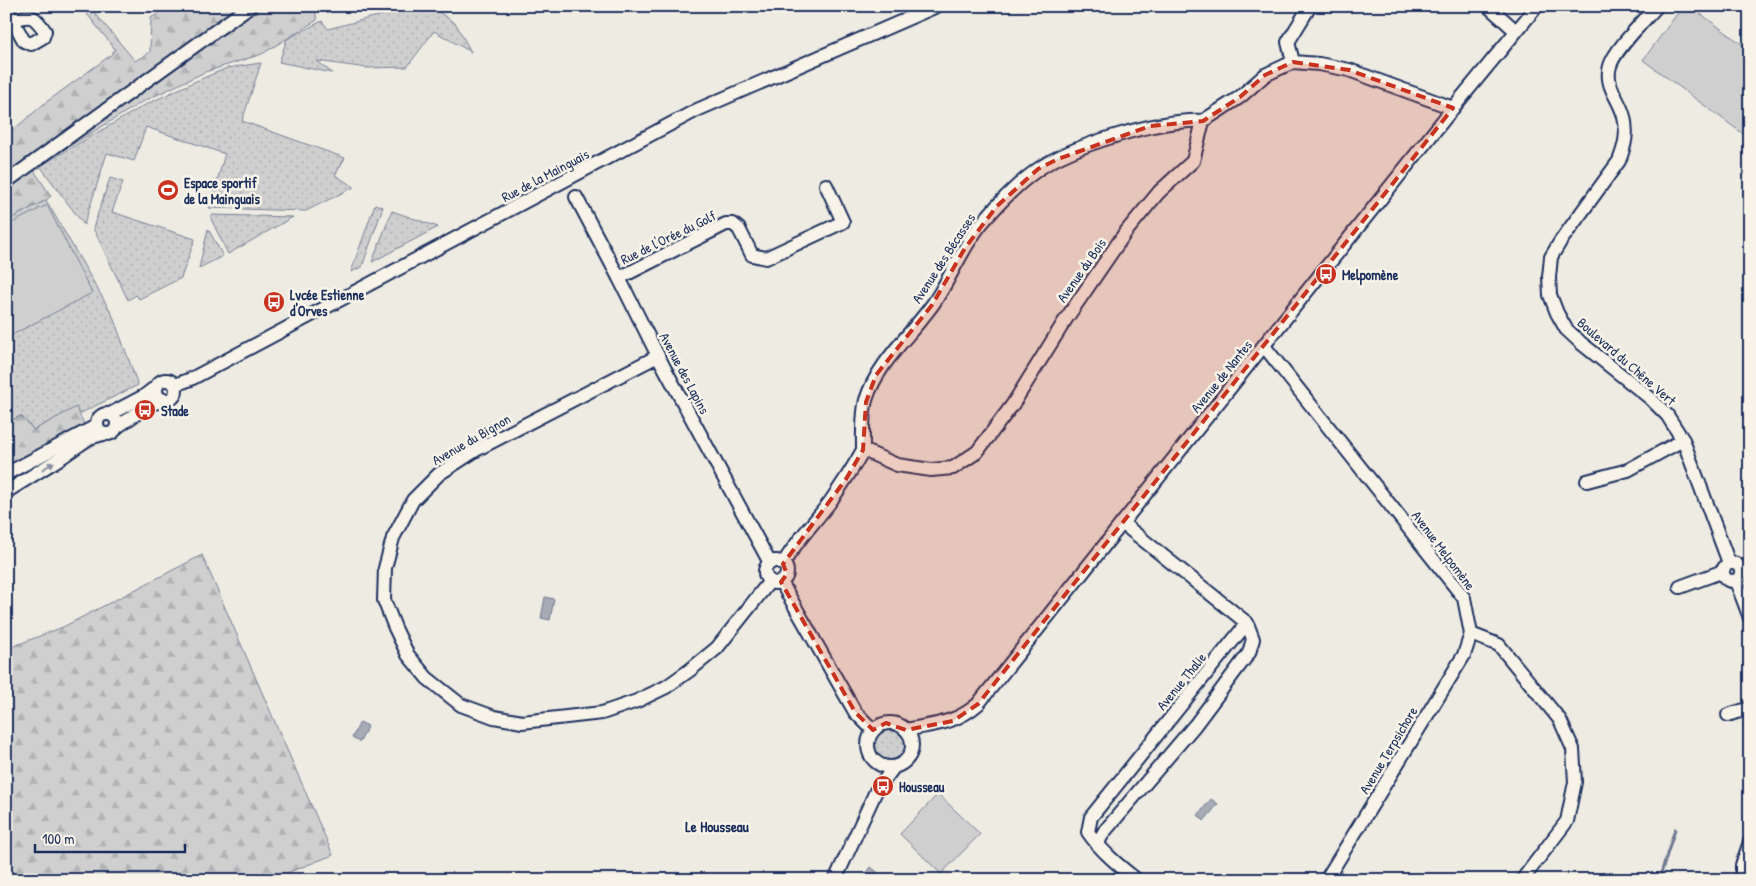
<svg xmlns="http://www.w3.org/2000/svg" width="1756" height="886" viewBox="0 0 1756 886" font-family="'Patrick Hand',sans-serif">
	<defs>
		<pattern id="grass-dots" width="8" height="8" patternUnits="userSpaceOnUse" patternTransform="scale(1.25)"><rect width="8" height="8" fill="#cfcfcf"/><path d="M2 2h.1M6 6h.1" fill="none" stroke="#b1b2b4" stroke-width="1.8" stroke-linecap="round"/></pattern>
		<pattern id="forest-firs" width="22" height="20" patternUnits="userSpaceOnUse" patternTransform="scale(1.25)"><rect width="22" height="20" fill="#cfcfcf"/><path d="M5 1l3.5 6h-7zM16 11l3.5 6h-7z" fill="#b1b2b4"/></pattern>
	</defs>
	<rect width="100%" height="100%" fill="#eeebe2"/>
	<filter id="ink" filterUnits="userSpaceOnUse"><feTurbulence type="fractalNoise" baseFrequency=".02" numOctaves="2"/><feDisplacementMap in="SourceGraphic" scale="10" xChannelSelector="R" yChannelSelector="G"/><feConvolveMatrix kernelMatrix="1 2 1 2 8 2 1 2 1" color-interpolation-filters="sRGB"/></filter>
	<g filter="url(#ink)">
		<g fill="url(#grass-dots)" stroke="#757f96">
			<polygon points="432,7 456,24 471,52 434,31 407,67 367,68 317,61 332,73 279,62 287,39 322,21 328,29 393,12"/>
			<polygon points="261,63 242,121 345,158 335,175 354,187 306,211 209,208 225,154 146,127 134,161 107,153 84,225 40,166 145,105 194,82 227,68"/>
			<polygon points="110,178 123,182 112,212 195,239 181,278 139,299 136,295 128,300 93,228"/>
			<polygon points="46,200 112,314 138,385 79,414 75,408 34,430 21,416 6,423 6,221"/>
			<polygon points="375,204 383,207 362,267 351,272"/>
			<polygon points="392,211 438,227 372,262"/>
			<polygon points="212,215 293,217 228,254 211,219"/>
			<polygon points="208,229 223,256 199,268"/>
			<circle cx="890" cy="746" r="19"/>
		</g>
		<g fill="url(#forest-firs)" stroke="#757f96">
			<polygon points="85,6 89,6 135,61 150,52 151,18 171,6 314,6 317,20 262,54 205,72 142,102 33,169 51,196 46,200 6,221 6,136 45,103 111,55 115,49 83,9"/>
			<polygon points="76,407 94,445 6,495 6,423 21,416 34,430"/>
			<polygon points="202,555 333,855 269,880 6,880 6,649 63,627"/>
		</g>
		<g fill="#cfcfcf" stroke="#757f96">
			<polygon points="1683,6 1690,6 1750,50 1750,139 1643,60"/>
			<polygon points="47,205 92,293 6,338 6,226"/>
			<polygon points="938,794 980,834 941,874 900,834"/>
		</g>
		<g fill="#a6abb5" stroke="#6e7992">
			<polygon points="545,597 554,599 550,620 541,618"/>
			<polygon points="360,722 368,726 360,742 352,738"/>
			<polygon points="1211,799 1218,804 1204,821 1198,815"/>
			<polygon points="871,867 887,880 861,880"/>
		</g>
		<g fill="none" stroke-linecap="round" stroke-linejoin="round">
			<polyline stroke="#6e7992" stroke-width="3" points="1659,880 1675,829"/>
			<g stroke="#1b2f5e" stroke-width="16">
				<g id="minor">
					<polyline points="1488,6 1516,31"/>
					<path d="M1657 6C1644 21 1615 49 1610 66 1604 86 1620 99 1624 117 1628 133 1625 146 1619 161L1560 242 1551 257 1549 277 1550 295 1557 313 1566 329 1581 343 1650 398 1667 415 1683 440 1729 563"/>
					<path d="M6 8 24 41 31 44 43 37 45 31C33 15 32 14 13 20"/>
					<polyline points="1293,62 1288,42 1310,6"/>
					<polyline points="6,182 250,6"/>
					<polyline points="576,197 619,278 658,356 770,563"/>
					<polyline points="619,278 726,224 733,224 739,229 752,255 766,258 843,222 826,185"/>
					<polyline points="1264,346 1464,598 1471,634 1499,645 1560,720 1573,749 1575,782 1567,821 1522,880"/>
					<polyline points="658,356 476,450 439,474 413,500 393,538 385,568 384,600 395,628 408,655 427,678 461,705 494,717 522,722 602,713 637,701 666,687 690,670 717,648 770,581"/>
					<circle cx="166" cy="390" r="10"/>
					<polyline points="175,385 191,379 697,110 937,6"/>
					<circle cx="107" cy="424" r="10"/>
					<polyline points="110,414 144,396 157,386"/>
					<polyline points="117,427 149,405 163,400"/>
					<path d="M863 450C863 434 862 415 866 400 878 362 910 336 933 304 951 278 962 247 982 223 998 204 1016 185 1037 170 1072 145 1160 119 1203 121"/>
					<polyline points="6,474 96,426"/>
					<polyline points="1587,481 1628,470 1683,440"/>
					<polyline points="6,492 62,457 89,438 103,434"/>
					<path d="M1122 523 1247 623 1091 817 1088 832C1101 851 1118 865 1137 880"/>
					<circle cx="776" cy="572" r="11"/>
					<circle cx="1732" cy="572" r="9"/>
					<path d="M783 564C796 541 814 523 830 502 842 485 853 468 863 450L897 465 931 470 953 468 977 452 1013 404 1066 319 1125 233 1159 192 1193 161 1203 121 1240 97 1265 75 1293 62 1319 64 1349 70 1453 108"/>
					<polyline points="1736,581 1750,618"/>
					<polyline points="781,582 855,712 873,730"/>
					<polyline points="1680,587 1718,573 1723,573"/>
					<polyline points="1728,715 1750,708"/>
					<circle cx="890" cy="745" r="22"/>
					<path d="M906 730C934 724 955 724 978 704L1453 108 1537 6"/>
					<polyline points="1097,844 1104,832 1195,725 1249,653 1253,639 1247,623"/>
					<polyline points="835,880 876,791 894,767"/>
					<polyline points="1326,880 1464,655 1471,634"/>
					<polyline points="1742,880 1742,865 1750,842"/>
				</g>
			</g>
			<use href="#minor" stroke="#f7f3e8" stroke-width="12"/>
		</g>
		<defs><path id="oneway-solid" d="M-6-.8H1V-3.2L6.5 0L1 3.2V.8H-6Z" transform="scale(1.25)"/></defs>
		<use fill="#8991a3" href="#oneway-solid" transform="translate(48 466) rotate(-32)"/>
	</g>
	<path fill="#c8321e" fill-opacity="0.2" stroke="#c8321e" stroke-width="4" stroke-dasharray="10 6" stroke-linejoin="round" d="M1293 62 1349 70 1453 108 978 704 953 721 906 730 886 723 873 730 855 712 781 582 787 574 783 564 846 479 863 450 866 402 876 375 932 305 965 248 997 206 1038 169 1058 159 1150 126 1203 121 1240 97 1265 75Z"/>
	<defs>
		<g id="stadium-disc" transform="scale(1.125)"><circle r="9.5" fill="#c8321e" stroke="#f7f3e8"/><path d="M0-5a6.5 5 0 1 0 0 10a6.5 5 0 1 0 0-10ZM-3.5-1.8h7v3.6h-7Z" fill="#fff"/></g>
		<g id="bus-disc" transform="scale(1.125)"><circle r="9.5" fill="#c8321e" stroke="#f7f3e8"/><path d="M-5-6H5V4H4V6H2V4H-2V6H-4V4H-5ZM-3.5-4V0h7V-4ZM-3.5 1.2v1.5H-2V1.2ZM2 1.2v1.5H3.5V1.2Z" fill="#fff"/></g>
	</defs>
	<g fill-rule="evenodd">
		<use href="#stadium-disc" x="168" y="190"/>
		<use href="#bus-disc" x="1326" y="274"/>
		<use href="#bus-disc" x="274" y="302"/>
		<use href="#bus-disc" x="145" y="410"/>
		<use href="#bus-disc" x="883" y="786"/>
	</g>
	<g text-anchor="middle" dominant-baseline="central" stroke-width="5" stroke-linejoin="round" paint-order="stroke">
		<g font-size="14" fill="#1b2f5e" stroke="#f7f3e8">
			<text transform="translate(545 175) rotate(-28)">Rue de la Mainguais</text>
			<text transform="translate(668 237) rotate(-26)">Rue de l'Orée du Golf</text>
			<text transform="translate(943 258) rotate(-57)">Avenue des Bécasses</text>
			<text transform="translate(1081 270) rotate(-55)">Avenue du Bois</text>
			<text transform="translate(1627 361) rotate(41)">Boulevard du Chêne Vert</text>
			<text transform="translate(685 373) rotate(62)">Avenue des Lapins</text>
			<text transform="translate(1221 376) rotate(-51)">Avenue de Nantes</text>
			<text transform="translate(471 439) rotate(-30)">Avenue du Bignon</text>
			<text transform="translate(1444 550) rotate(53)">Avenue Melpomène</text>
			<text transform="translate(1181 681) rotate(-51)">Avenue Thalie</text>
			<text transform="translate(1388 750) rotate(-59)">Avenue Terpsichore</text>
		</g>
		<g font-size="14" font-weight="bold" fill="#1b2f5e" stroke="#f7f3e8" text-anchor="start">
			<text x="184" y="182">Espace sportif<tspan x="184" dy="16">de la Mainguais</tspan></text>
			<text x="1342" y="274">Melpomène</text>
			<text x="290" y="294">Lycée Estienne<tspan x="290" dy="16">d'Orves</tspan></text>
			<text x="161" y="410">Stade</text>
			<text x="899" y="786">Housseau</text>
		</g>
		<g font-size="15" font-weight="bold" fill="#1b2f5e" stroke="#f7f3e8">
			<text x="717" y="826">Le Housseau</text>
		</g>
	</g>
	<rect width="1756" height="886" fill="none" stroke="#f7f3e8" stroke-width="25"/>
	<rect x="12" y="12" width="1731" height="861" fill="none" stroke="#1b2f5e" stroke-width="2" filter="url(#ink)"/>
	<path d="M35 844v8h150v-8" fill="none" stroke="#1b2f5e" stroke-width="2.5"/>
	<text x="42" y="844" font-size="15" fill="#1b2f5e" stroke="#f7f3e8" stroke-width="4" paint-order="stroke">100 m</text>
</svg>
